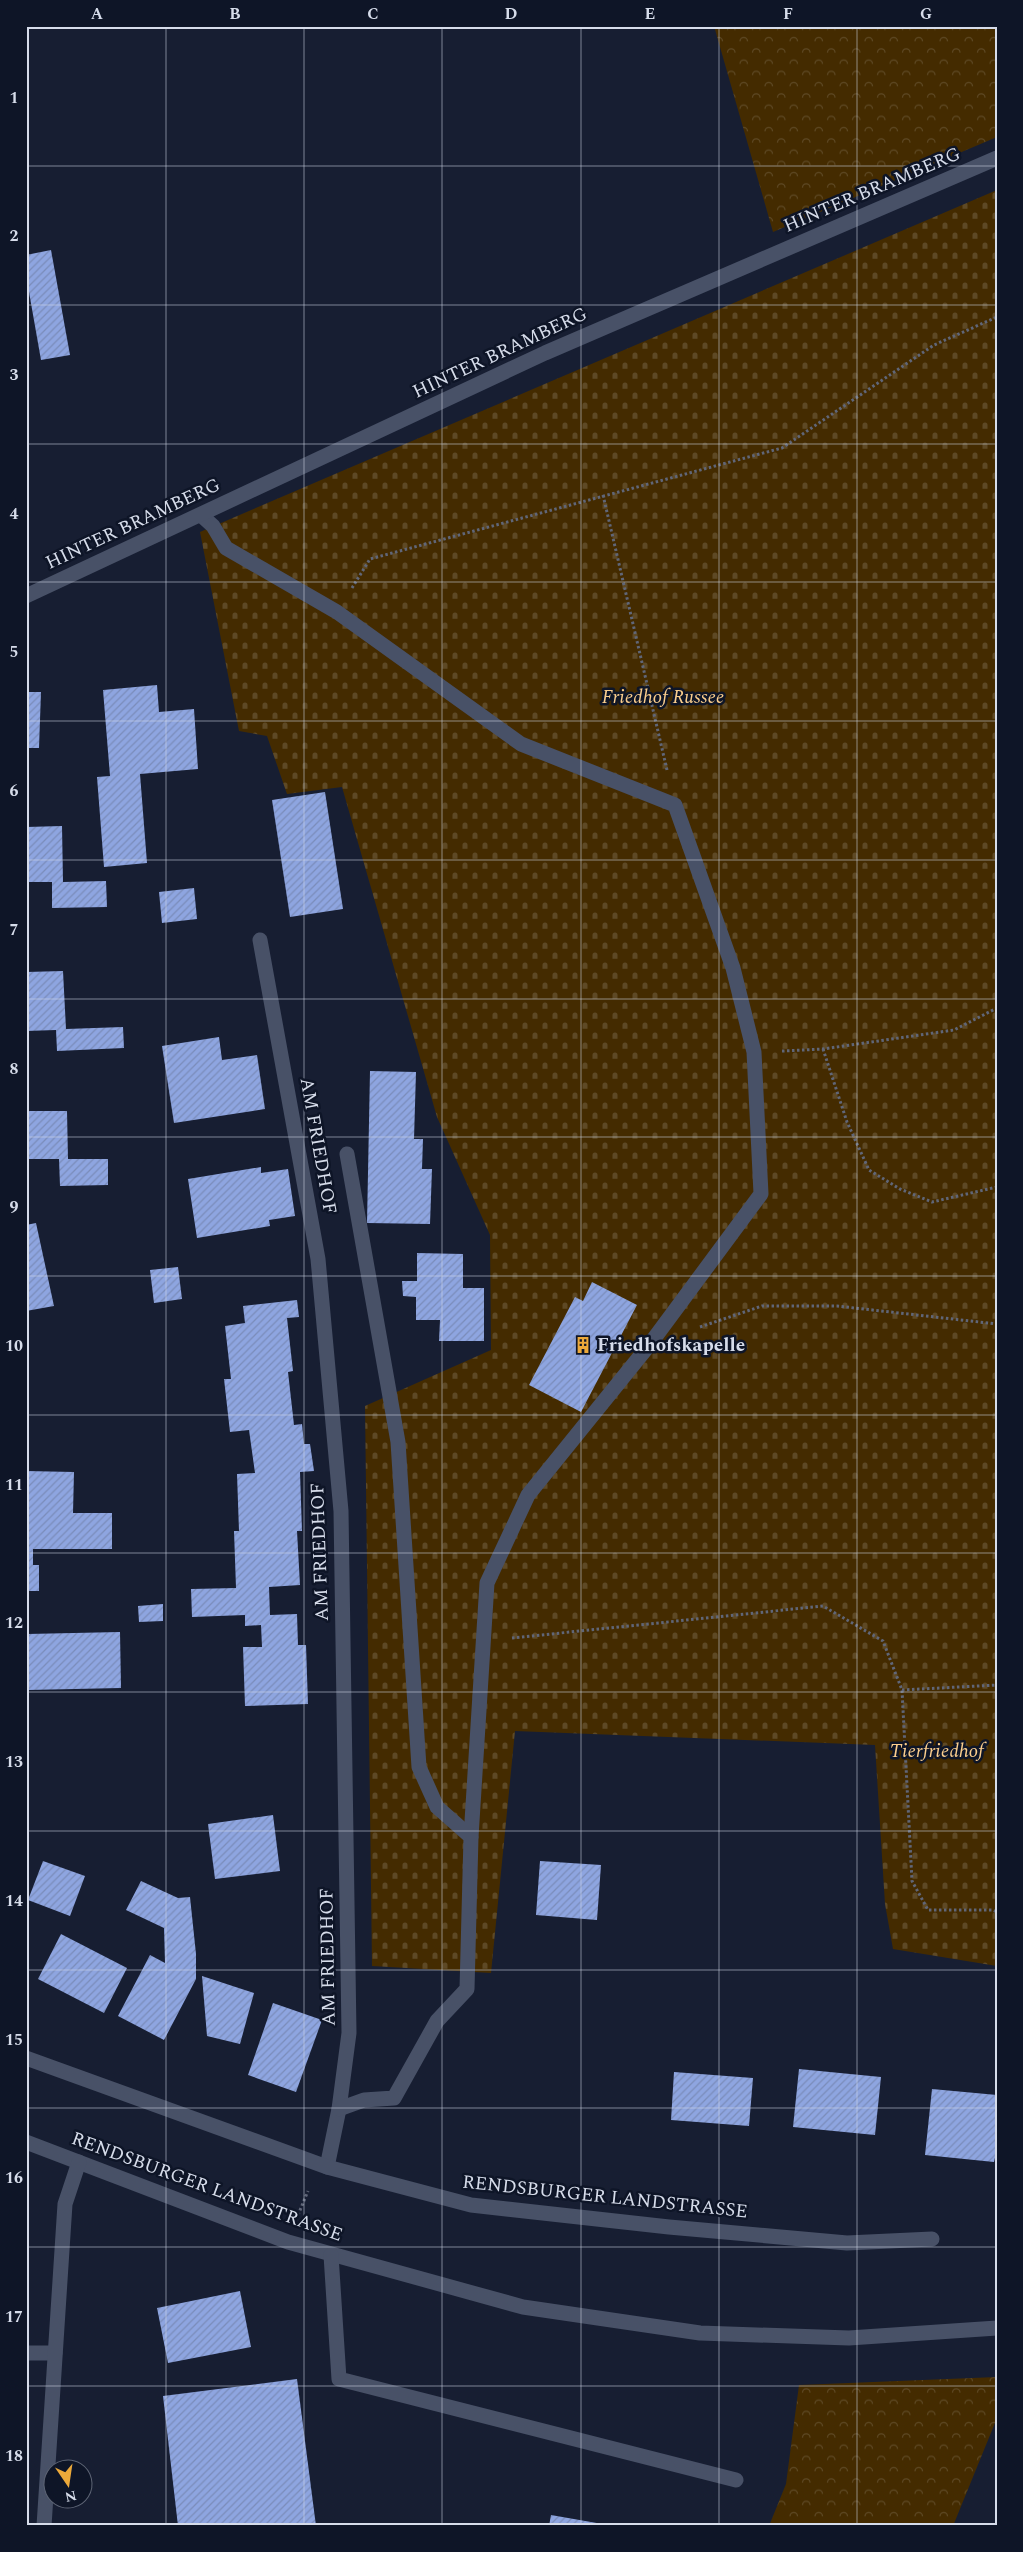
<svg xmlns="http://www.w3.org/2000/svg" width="1023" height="2552" viewBox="0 0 1023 2552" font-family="Spectral,serif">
	<defs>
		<pattern id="forest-crowns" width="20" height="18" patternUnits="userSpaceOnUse" patternTransform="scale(1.25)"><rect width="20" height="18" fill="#442b00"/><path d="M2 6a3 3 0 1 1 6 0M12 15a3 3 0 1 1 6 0" fill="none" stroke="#5e4925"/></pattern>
		<pattern id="cemetery-stones" width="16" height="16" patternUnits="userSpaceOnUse" patternTransform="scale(1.25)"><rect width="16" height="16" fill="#442b00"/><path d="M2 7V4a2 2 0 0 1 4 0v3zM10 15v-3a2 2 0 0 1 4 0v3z" fill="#5e4925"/></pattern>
		<pattern id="building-hatch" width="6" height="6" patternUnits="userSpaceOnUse" patternTransform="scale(1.25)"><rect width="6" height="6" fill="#8ea5e0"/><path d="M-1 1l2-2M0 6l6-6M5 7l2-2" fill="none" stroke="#7a8cba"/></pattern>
	</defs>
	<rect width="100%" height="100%" fill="#171e32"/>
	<g fill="url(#forest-crowns)">
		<polygon points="714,26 997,26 997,137 773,232"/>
		<polygon points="997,2377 997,2418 953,2526 769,2526 786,2484 799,2385"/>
	</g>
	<polygon fill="url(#cemetery-stones)" points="997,190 997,1966 893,1949 885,1904 875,1745 515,1731 491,1973 372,1966 365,1406 491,1350 490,1235 437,1117 342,787 287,794 267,736 239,731 200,532"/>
	<g fill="url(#building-hatch)">
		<polygon points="51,250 70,355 41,360 26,275 26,255"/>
		<polygon points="157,685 159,712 194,709 198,769 140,774 147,863 104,867 97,777 110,776 103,690"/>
		<polygon points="26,692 41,692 39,748 26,748"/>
		<polygon points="325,792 343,909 290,917 272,800"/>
		<polygon points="62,826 63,882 106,881 107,907 52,908 52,882 26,882 26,827"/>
		<polygon points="194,888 197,919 162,923 159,892"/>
		<polygon points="63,971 66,1029 123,1027 124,1048 57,1051 56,1030 26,1031 26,972"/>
		<polygon points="219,1037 222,1060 257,1055 265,1109 174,1123 162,1046"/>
		<polygon points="370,1071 416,1072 414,1139 423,1139 422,1169 432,1169 430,1224 367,1223"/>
		<polygon points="26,1111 67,1111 68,1159 108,1159 108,1185 60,1186 59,1159 26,1159"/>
		<polygon points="261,1167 261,1173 288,1169 295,1216 269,1220 270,1226 197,1238 188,1179"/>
		<polygon points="36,1223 54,1306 26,1311 26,1225"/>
		<polygon points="417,1253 463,1254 463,1288 484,1288 484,1341 439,1341 440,1320 416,1320 416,1297 403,1296 402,1281 417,1281"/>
		<polygon points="178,1267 182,1299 154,1303 150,1270"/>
		<polygon points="592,1282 637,1305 581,1412 529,1385 575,1297 583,1301"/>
		<polygon points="297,1300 299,1317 287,1318 293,1371 288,1372 294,1425 302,1424 304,1444 310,1444 314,1471 300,1472 302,1531 297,1531 300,1585 269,1587 270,1615 297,1614 298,1645 306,1645 308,1704 245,1706 243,1647 262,1647 261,1625 245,1626 245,1615 192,1617 191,1589 236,1588 234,1531 239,1531 237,1474 255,1473 249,1430 230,1432 224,1379 231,1379 225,1326 245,1323 243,1306"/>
		<polygon points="26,1471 74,1472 73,1513 112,1513 112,1549 33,1549 33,1565 39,1565 39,1591 26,1591"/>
		<polygon points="163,1604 163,1621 139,1622 138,1606"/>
		<polygon points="120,1632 121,1688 28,1690 27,1634"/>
		<polygon points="273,1815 280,1871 215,1879 208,1824"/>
		<polygon points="43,1861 85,1876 70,1916 28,1900"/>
		<polygon points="540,1861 601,1865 597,1920 536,1915"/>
		<polygon points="141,1881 178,1898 190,1897 196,1954 196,1979 164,2040 118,2016 150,1955 165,1963 164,1928 126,1910"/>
		<polygon points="61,1934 127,1968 104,2013 38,1979"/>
		<polygon points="202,1976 254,1993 240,2044 207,2036"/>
		<polygon points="273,2003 322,2020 296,2092 248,2075"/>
		<polygon points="799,2069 881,2077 875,2135 793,2127"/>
		<polygon points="674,2072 753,2078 749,2126 671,2120"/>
		<polygon points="932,2089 997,2095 997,2148 994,2162 925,2155"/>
		<polygon points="240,2291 251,2347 168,2363 157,2308"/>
		<polygon points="297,2379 316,2526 178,2526 163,2396"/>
		<polygon points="551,2515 608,2525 608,2526 549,2526"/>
	</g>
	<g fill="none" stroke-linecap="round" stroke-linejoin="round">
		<g stroke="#606678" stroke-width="3" stroke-dasharray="2.5 2.5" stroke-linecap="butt">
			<polyline points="603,495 667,770"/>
			<polyline points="352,588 370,559 782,448 934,345 997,317"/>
			<polyline points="823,1049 847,1122 869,1170 900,1189 932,1202 997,1187"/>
			<polyline points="782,1051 823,1049 954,1030 997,1008"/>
			<polyline points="700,1327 762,1306 837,1306 997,1324"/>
			<polyline points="512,1638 823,1606 883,1641 902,1690 912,1881 928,1910 992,1910 997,1912"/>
			<polyline points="902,1690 997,1685"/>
			<polyline points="298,2215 308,2191"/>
		</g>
		<g stroke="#485167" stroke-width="15">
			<polyline points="201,515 213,526 226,548 337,612 521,744 675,805 733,968 754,1052 761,1194 650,1344 528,1495 487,1583 471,1837"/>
			<polyline points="26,596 545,353 997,158"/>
			<polyline points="260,940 318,1259 341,1511 349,2033 339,2109 327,2167"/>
			<polyline points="26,2058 327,2167 471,2205 669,2227 847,2243 932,2239"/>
			<polyline points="339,2109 364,2100 394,2098 437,2021 467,1989 471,1837 437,1807 419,1767 398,1442 347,1154"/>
			<polyline points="26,2142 288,2242 523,2307 700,2333 849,2338 997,2328"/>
			<polyline points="331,2255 339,2379 736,2480"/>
			<polyline points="26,2353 55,2353"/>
			<polyline points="44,2526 65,2204 79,2162"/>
		</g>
	</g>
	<path fill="none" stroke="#d6dcea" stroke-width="1" stroke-opacity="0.55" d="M166 26V2526M304 26V2526M442 26V2526M581 26V2526M719 26V2526M857 26V2526M26 166H997M26 305H997M26 444H997M26 582H997M26 721H997M26 860H997M26 999H997M26 1137H997M26 1276H997M26 1415H997M26 1553H997M26 1692H997M26 1831H997M26 1970H997M26 2108H997M26 2247H997M26 2386H997"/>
	<defs>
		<g id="building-bare" transform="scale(1.35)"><path d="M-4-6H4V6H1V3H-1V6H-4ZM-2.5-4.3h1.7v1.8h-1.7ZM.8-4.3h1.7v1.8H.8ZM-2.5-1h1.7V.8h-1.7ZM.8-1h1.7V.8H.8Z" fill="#eca93a" stroke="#0e1527" stroke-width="2.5" paint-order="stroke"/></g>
	</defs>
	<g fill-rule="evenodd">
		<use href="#building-bare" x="583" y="1345"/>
	</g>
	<g text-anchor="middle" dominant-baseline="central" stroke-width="5" stroke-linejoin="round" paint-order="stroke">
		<g font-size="19" fill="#d6dcea" stroke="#0e1527">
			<text transform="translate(872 190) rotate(-23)">HINTER BRAMBERG</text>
			<text transform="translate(500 353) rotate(-25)">HINTER BRAMBERG</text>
			<text transform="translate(133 524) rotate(-25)">HINTER BRAMBERG</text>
			<text transform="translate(318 1146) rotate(80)">AM FRIEDHOF</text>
			<text transform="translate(320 1552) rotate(-92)">AM FRIEDHOF</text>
			<text transform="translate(328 1957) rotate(-91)">AM FRIEDHOF</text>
			<text transform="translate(207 2187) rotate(20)">RENDSBURGER LANDSTRASSE</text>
			<text transform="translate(605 2197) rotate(6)">RENDSBURGER LANDSTRASSE</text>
		</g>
		<g font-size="19" font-style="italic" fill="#fbce8d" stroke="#0e1527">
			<text x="663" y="697">Friedhof Russee</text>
			<text x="937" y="1751">Tierfriedhof</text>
		</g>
		<g font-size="19" font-weight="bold" fill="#d6dcea" stroke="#0e1527" text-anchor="start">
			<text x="597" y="1345">Friedhofskapelle</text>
		</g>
	</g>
	<rect width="1023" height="2552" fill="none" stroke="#0e1527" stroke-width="55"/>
	<g transform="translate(68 2484) rotate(167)"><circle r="24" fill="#0e1527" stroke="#5e6575"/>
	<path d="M0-4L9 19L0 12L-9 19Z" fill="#eca93a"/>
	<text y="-8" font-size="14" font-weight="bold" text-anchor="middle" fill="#d6dcea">N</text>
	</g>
	<rect x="28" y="28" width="968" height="2496" fill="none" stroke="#d6dcea" stroke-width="2"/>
	<g font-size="16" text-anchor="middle" font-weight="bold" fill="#d6dcea">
		<text x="97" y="19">A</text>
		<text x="235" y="19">B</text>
		<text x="373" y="19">C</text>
		<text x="511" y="19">D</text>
		<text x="650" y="19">E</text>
		<text x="788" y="19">F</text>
		<text x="926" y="19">G</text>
		<text x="14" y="103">1</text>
		<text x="14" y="241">2</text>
		<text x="14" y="380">3</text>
		<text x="14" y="519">4</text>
		<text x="14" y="657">5</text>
		<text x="14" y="796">6</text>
		<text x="14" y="935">7</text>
		<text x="14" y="1074">8</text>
		<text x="14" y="1212">9</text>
		<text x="14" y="1351">10</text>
		<text x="14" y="1490">11</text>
		<text x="14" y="1628">12</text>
		<text x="14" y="1767">13</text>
		<text x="14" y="1906">14</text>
		<text x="14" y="2045">15</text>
		<text x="14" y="2183">16</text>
		<text x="14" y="2322">17</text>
		<text x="14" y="2461">18</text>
	</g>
</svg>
